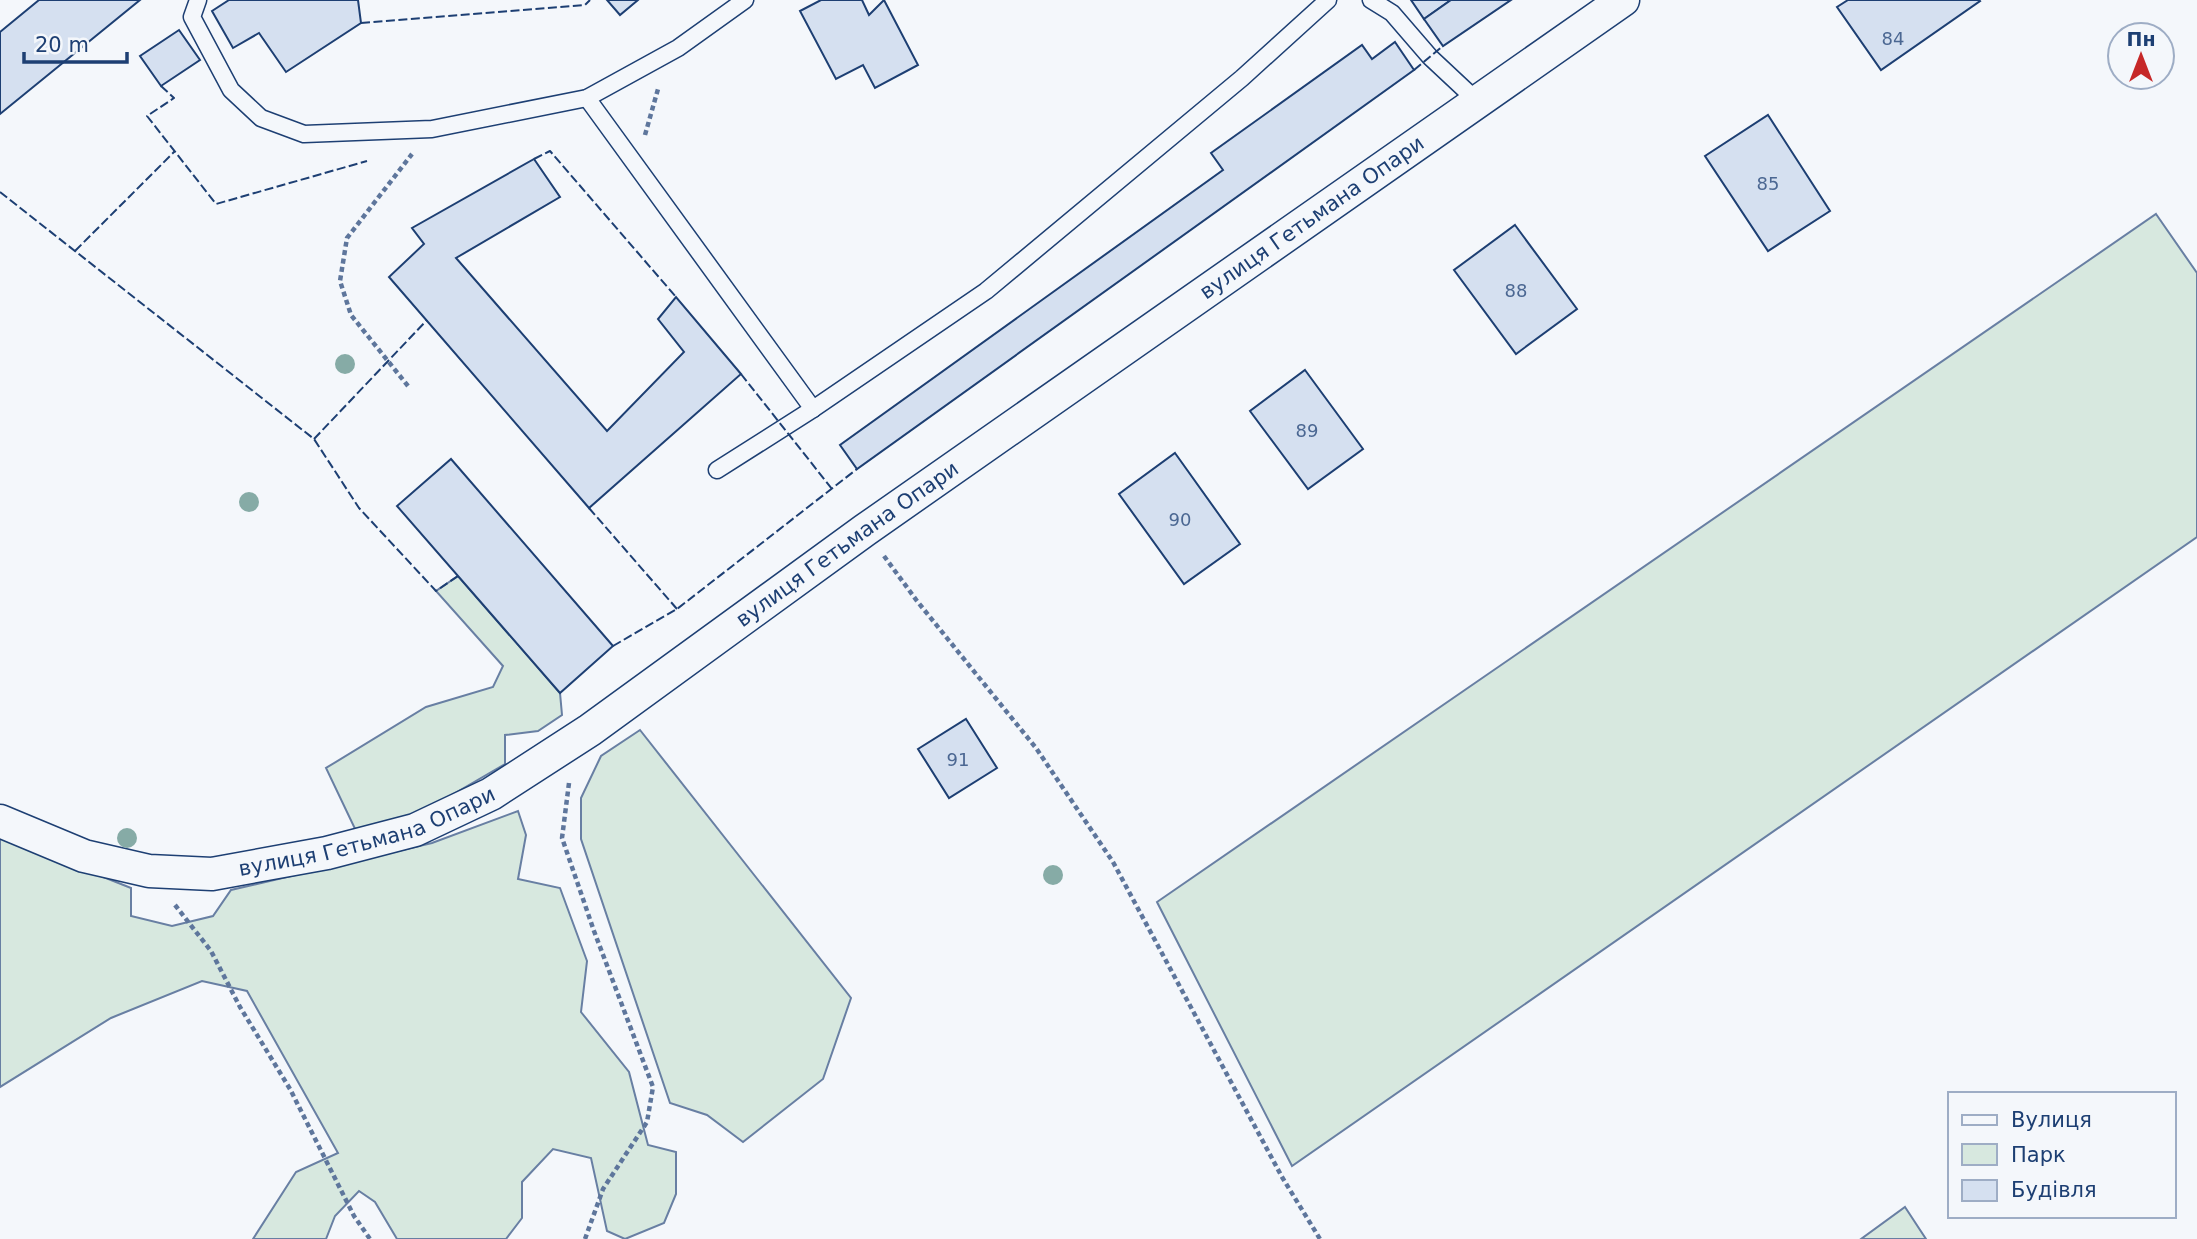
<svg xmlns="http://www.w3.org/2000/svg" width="2197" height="1239" viewBox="0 0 2197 1239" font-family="'DejaVu Sans',sans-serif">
	<rect width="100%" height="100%" fill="#f4f7fb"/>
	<g fill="#d7e8df" stroke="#687fa3" stroke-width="2">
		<polygon points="2156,214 2197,273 2197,537 1292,1166 1157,902"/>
		<polygon points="458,576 560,693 562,715 538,731 505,735 505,764 426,810 357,833 326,768 426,707 493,687 503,666 436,591"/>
		<polygon points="640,730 851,998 823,1079 743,1142 707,1115 670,1103 581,839 581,798 601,756"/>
		<polygon points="518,811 526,835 518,879 560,888 587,961 581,1012 629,1072 648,1145 676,1152 676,1194 664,1223 625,1239 607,1231 591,1158 553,1149 522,1182 522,1218 506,1239 397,1239 375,1202 359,1191 335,1216 326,1239 253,1239 296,1172 338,1153 247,991 202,981 111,1018 0,1087 0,836 131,888 131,916 172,926 213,916 231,890 432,843"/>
		<polygon points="1905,1207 1926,1239 1861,1239"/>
	</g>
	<g fill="#d5e0f0" stroke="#1d3f73" stroke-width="2">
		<polygon points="39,0 140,0 0,114 0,32"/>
		<polygon points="229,0 358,0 361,23 286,72 259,33 233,48 212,11"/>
		<polygon points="607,0 638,0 620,15"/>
		<polygon points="821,0 862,0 869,15 884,0 918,65 875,88 863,65 836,79 800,11"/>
		<polygon points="1411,0 1451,0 1424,19"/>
		<polygon points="1451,0 1511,0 1443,46 1424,19"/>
		<polygon points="1848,0 1979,0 1980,1 1881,70 1837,7"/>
		<polygon points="179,30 200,60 161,86 140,56"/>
		<polygon points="1395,42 1414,70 857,469 840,445 1223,170 1211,153 1362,45 1372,59"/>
		<polygon points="1768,115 1830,211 1768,251 1705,156"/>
		<polygon points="534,159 560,197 456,258 607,431 684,352 658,319 676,297 741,374 589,508 389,277 424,244 412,228"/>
		<polygon points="1515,225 1577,309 1516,354 1454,270"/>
		<polygon points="1305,370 1363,449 1308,489 1250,411"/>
		<polygon points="1175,453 1240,544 1184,584 1119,494"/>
		<polygon points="451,459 613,646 560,693 397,506"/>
		<polygon points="966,719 997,768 949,798 918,749"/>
	</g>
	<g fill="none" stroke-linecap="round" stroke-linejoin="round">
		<g stroke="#1d3f73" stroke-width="19">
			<g id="service">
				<polyline points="198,0 192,17 231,90 261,118 304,134 432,129 587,98 678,48 745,0"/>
				<polyline points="1371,0 1392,13 1430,57 1477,101"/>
				<polyline points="587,98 813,409"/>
				<polyline points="717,470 813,409 986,291 1242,78 1328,0"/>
			</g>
		</g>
		<g stroke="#1d3f73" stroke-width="35">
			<g id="minor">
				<path id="s1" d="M0 821 84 856 149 871 212 874 327 853 415 830 491 794 590 730 865 530 1623 0"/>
			</g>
		</g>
		<g stroke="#5e769c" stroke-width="4.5" stroke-dasharray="5 3.5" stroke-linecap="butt">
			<polyline points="645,135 658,89"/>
			<polyline points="408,386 351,315 340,281 347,238 412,154"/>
			<polyline points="884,556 917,601 1036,748 1113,862 1282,1177 1320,1239"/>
			<polyline points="569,783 562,838 594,931 653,1087 647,1122 603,1189 585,1239"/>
			<polyline points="175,905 211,951 240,1007 290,1089 354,1216 370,1239"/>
		</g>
		<use href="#service" stroke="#f4f7fb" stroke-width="16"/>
		<use href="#minor" stroke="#f4f7fb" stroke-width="32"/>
		<g stroke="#1d3f73" stroke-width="2" stroke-dasharray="9 3.5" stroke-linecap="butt">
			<polyline points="361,23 585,5 590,0"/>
			<polyline points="1414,70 1443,46"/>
			<polyline points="161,86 174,98 147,116 216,204 367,161"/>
			<polyline points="534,159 550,151 676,297"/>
			<polyline points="0,192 314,439 359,508 436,591 458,576"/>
			<polyline points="75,251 175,151"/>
			<polyline points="741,374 832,489"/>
			<polyline points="314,439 427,320"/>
			<polyline points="589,508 677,609"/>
			<polyline points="613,646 677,609 857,469"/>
		</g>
	</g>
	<g fill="#86aba6">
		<circle cx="345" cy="364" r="10"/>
		<circle cx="249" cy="502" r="10"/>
		<circle cx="127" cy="838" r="10"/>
		<circle cx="1053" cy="875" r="10"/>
	</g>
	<g text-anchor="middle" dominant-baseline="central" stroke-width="5" stroke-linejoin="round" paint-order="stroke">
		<g font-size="18" fill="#4b6792">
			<text x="1893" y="38">84</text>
			<text x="1768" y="183">85</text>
			<text x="1516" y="290">88</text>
			<text x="1307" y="430">89</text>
			<text x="1180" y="519">90</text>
			<text x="958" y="759">91</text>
		</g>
		<g font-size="21" fill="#1d3f73" stroke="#f4f7fb">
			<text stroke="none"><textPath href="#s1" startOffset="1516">вулиця Гетьмана Опари</textPath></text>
			<text stroke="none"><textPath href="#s1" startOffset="948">вулиця Гетьмана Опари</textPath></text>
			<text stroke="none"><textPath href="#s1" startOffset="382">вулиця Гетьмана Опари</textPath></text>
		</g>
	</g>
	<rect x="1948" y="1092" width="228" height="126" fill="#f4f7fb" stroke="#9eadc5" stroke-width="2"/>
	<rect x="1962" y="1115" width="35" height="10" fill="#f4f7fb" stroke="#9eadc5" stroke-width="2"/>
	<text x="2011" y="1127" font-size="21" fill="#1d3f73">Вулиця</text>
	<rect x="1962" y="1144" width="35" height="21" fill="#d7e8df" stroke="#9eadc5" stroke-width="2"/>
	<text x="2011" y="1162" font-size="21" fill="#1d3f73">Парк</text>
	<rect x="1962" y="1180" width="35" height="21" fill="#d5e0f0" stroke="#9eadc5" stroke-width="2"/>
	<text x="2011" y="1197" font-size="21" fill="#1d3f73">Будівля</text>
	<g transform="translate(2141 56)"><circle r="33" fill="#f4f7fb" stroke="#9eadc5" stroke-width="2"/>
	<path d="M0-5L12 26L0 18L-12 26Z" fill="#c62828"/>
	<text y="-10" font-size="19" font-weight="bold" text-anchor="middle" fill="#1d3f73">Пн</text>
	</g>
	<path d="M24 52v10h103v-10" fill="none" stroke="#1d3f73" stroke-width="3.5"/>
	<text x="35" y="52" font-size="21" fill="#1d3f73" stroke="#f4f7fb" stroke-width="5" paint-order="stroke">20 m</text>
</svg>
